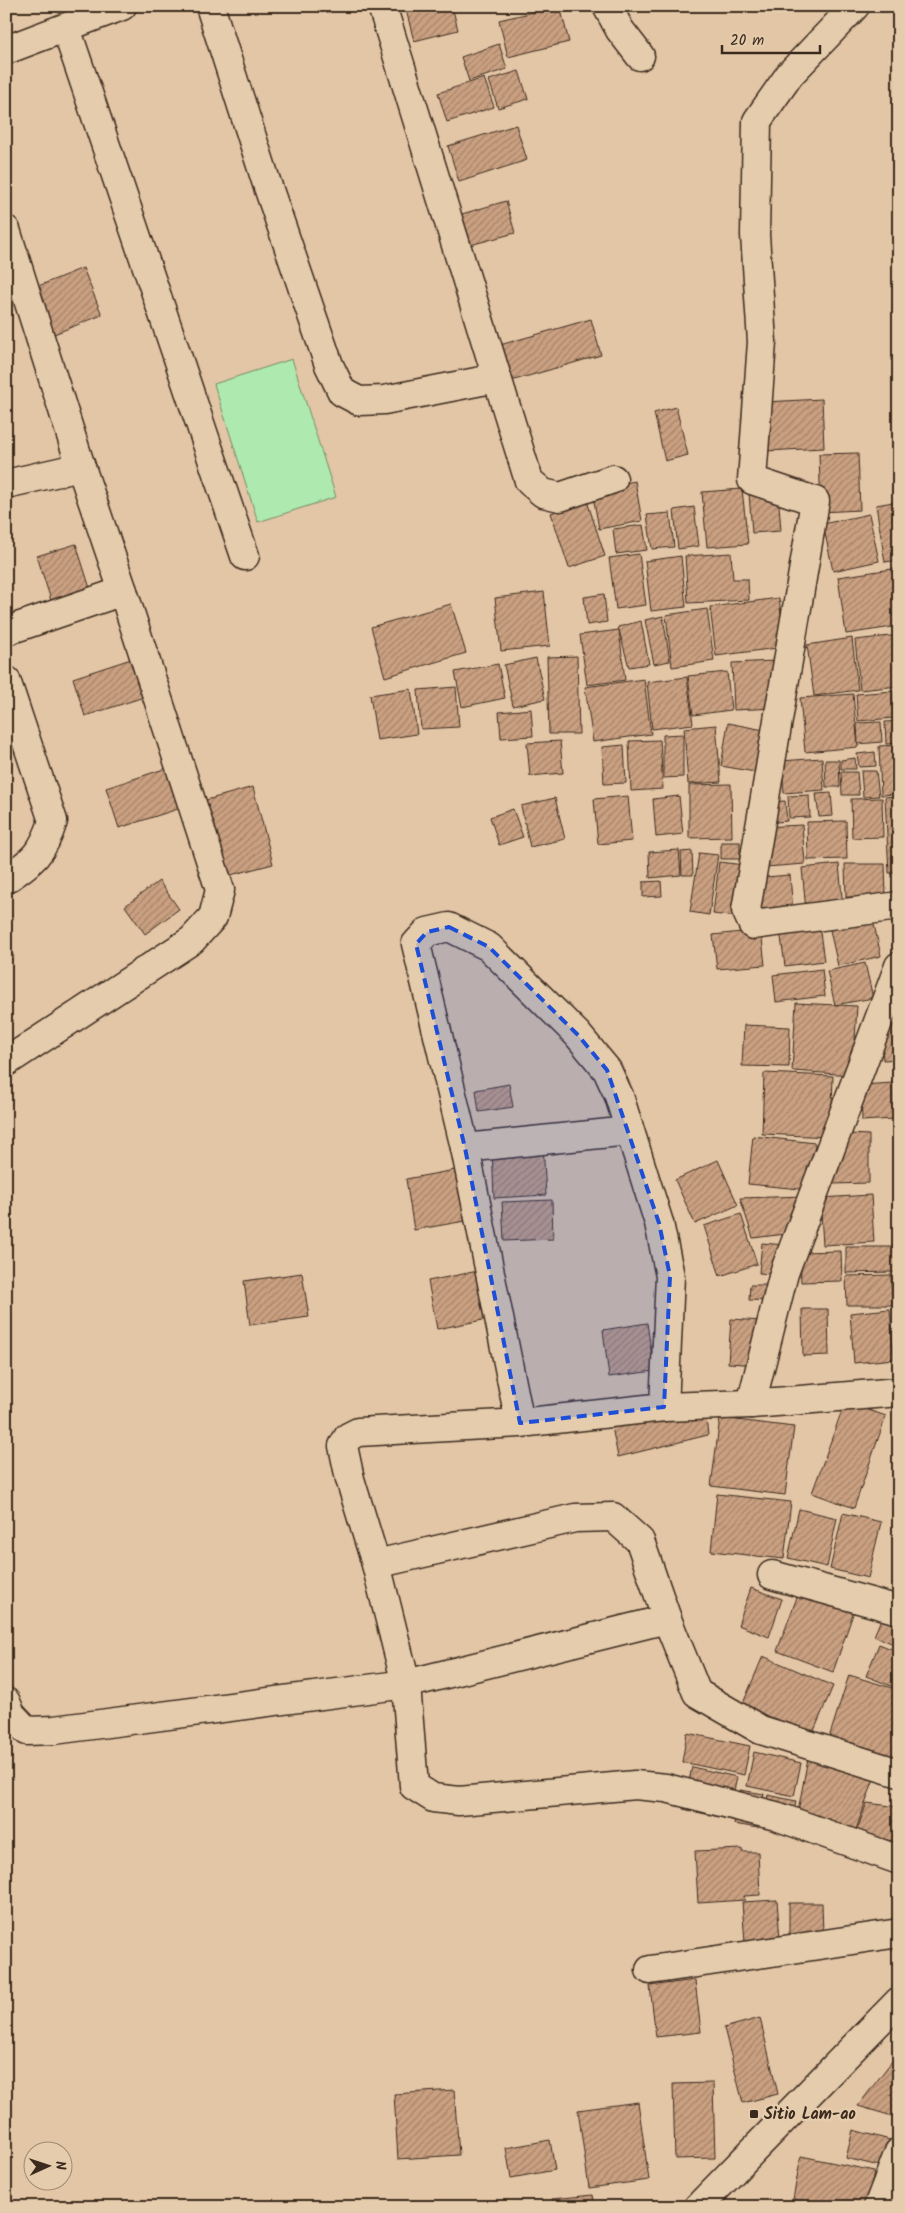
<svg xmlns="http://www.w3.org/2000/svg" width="905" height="2213" viewBox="0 0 905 2213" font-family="Kalam,sans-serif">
	<defs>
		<pattern id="building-hatch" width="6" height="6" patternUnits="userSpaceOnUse" patternTransform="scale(1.25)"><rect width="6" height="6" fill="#caa081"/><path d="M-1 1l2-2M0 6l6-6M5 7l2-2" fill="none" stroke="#a58369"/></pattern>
	</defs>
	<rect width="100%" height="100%" fill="#e3c6a6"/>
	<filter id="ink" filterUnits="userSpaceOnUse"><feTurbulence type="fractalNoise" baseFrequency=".02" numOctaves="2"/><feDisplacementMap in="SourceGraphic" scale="10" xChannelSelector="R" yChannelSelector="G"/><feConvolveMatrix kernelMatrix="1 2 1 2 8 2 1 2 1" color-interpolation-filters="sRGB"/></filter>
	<g filter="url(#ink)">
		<polygon fill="#aee9af" stroke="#748a66" points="292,359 336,497 258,522 214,384"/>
		<g fill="url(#building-hatch)" stroke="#3b2a1e">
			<polygon points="405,6 452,6 458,30 414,41"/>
			<polygon points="560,6 569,42 508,57 499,20"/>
			<polygon points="499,44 507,69 469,81 461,57"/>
			<polygon points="519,71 528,99 498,108 489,80"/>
			<polygon points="484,78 494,107 447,122 438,93"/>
			<polygon points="516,125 527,160 459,182 448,146"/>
			<polygon points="506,201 515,233 470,245 462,214"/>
			<polygon points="83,268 102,315 44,338 26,291"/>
			<polygon points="591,319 601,355 511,381 500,345"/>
			<polygon points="822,399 824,448 766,451 764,402"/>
			<polygon points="676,407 688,455 665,461 654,413"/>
			<polygon points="858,453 860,510 821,512 819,454"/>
			<polygon points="635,481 642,521 599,529 592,490"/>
			<polygon points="742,489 748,544 707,547 702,492"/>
			<polygon points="778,491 781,531 752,533 749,493"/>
			<polygon points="587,501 605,556 569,568 551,513"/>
			<polygon points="899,501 899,560 885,562 876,505"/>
			<polygon points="694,507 699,546 678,549 674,510"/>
			<polygon points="670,513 674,547 652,549 647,515"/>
			<polygon points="869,514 879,561 833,571 823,524"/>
			<polygon points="643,525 647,550 616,554 613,529"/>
			<polygon points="76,544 94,601 55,613 37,556"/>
			<polygon points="731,553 733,579 748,579 749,600 688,603 685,556"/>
			<polygon points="639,554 646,605 616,609 609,558"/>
			<polygon points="681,556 686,607 651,611 645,561"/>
			<polygon points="899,568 899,626 846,634 838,577"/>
			<polygon points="544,592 550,646 501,651 495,598"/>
			<polygon points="604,594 607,622 587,625 584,597"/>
			<polygon points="779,598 785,647 716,656 710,607"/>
			<polygon points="451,604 466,653 385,677 371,627"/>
			<polygon points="707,609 714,661 672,667 666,615"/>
			<polygon points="663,616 670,661 654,664 645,620"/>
			<polygon points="641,621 649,664 629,667 618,627"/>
			<polygon points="619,630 625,680 587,685 580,635"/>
			<polygon points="899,635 899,686 860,690 855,640"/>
			<polygon points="852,638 858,690 814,696 807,645"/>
			<polygon points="577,656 579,734 549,734 547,657"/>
			<polygon points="536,658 545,699 513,706 504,665"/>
			<polygon points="131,659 144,697 85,716 73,678"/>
			<polygon points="774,661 776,708 734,710 732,663"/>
			<polygon points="498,664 505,698 462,707 455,672"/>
			<polygon points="727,672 731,710 693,715 688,676"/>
			<polygon points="687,677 693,724 652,729 647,682"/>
			<polygon points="644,679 651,734 593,742 585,687"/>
			<polygon points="456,687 459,727 421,729 418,690"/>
			<polygon points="411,689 417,734 377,740 370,695"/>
			<polygon points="893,691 894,718 858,721 856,694"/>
			<polygon points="853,694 858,747 805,752 800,698"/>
			<polygon points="531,709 533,736 501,738 499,712"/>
			<polygon points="899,721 899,743 886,744 885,722"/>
			<polygon points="881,722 882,742 858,744 857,723"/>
			<polygon points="728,723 769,731 761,773 721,766"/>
			<polygon points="716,725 721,782 688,784 684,728"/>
			<polygon points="683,734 683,777 663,778 663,735"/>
			<polygon points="660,740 663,789 631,791 629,741"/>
			<polygon points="560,741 563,773 530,776 527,743"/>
			<polygon points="624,745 626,783 604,784 602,747"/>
			<polygon points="899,745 899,794 881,795 879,746"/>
			<polygon points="875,752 876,766 859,767 857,754"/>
			<polygon points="822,758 824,790 784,793 781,761"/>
			<polygon points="855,758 856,769 841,769 841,760"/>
			<polygon points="825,760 839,760 840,787 826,787"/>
			<polygon points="167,768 181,808 119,828 106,788"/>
			<polygon points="861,771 876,771 879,796 863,797"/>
			<polygon points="841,772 857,772 859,795 842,795"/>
			<polygon points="731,784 732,837 689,838 689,785"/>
			<polygon points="253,787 273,864 223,877 203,801"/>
			<polygon points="831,793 833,816 819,817 816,794"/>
			<polygon points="809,795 810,817 789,818 788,796"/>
			<polygon points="628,796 632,841 598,844 594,799"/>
			<polygon points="679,796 683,834 656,837 653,799"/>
			<polygon points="899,796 899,872 889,873 885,797"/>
			<polygon points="555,798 565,839 530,847 521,806"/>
			<polygon points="882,798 883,837 852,838 851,799"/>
			<polygon points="785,801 787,821 766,823 765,802"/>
			<polygon points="513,809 523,837 499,845 490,817"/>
			<polygon points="846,821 847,859 808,860 807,822"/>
			<polygon points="802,825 805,864 766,867 763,827"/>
			<rect x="721" y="842" width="19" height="17"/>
			<polygon points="679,850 681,875 650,878 649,852"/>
			<polygon points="692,851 693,875 682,875 681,852"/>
			<polygon points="699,853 718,855 709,915 690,912"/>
			<polygon points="719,862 744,865 738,917 713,914"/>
			<polygon points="839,864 843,907 806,911 802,868"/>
			<polygon points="845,864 885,864 886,897 846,897"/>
			<polygon points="790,875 793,913 757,916 753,878"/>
			<polygon points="159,881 179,909 145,934 125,906"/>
			<polygon points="661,881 662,896 643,897 643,882"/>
			<polygon points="871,911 881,956 838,966 828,921"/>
			<polygon points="818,918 824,961 785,966 779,923"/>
			<polygon points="761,930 765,965 717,969 713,935"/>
			<polygon points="6,944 14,957 6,962"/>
			<polygon points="865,963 873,998 835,1005 827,971"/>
			<polygon points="822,969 825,996 776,1002 773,975"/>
			<polygon points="796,1003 857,1006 853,1075 792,1071"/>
			<polygon points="899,1016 899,1059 883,1060 880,1017"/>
			<polygon points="744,1025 790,1027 789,1067 742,1066"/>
			<polygon points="896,1061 899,1061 899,1088 897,1088"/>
			<polygon points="764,1073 833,1076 831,1137 762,1134"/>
			<polygon points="893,1083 894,1119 862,1121 861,1085"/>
			<polygon points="509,1084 513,1107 479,1112 476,1090"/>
			<polygon points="849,1134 869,1135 869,1183 833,1184"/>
			<polygon points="753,1136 815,1143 810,1190 748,1184"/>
			<polygon points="543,1144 546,1195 494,1198 492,1147"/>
			<polygon points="718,1160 738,1205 695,1224 675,1180"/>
			<polygon points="455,1170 465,1221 414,1230 406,1179"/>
			<polygon points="871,1195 874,1242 823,1245 820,1198"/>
			<polygon points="806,1196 793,1233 753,1238 740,1198"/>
			<polygon points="552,1200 553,1239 504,1241 502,1202"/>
			<polygon points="741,1214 757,1264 720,1276 704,1226"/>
			<polygon points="894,1241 899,1241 899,1300 896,1300 895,1272 846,1273 846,1247 894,1247"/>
			<polygon points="762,1243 785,1245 782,1275 759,1273"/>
			<polygon points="841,1251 842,1281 801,1282 800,1252"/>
			<polygon points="483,1270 493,1318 437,1329 428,1281"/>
			<polygon points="302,1273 309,1317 250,1325 244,1281"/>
			<polygon points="891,1275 892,1305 847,1305 846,1276"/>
			<polygon points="750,1285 776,1285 775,1301 749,1300"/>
			<polygon points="895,1302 899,1302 899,1358 898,1358"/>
			<polygon points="802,1309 828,1309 829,1355 803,1356"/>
			<polygon points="890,1309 894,1359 854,1363 850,1313"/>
			<polygon points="731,1319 762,1321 759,1365 728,1363"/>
			<polygon points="647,1323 654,1371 609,1377 603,1330"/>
			<polygon points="845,1402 886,1416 854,1508 812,1493"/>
			<polygon points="705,1409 708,1435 618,1457 611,1422"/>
			<polygon points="720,1418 794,1427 785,1495 711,1486"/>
			<polygon points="717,1494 791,1502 784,1559 711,1551"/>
			<polygon points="799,1509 837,1518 827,1567 788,1558"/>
			<polygon points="843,1513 881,1522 868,1578 830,1569"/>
			<polygon points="751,1588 782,1599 769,1637 738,1625"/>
			<polygon points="799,1592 854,1611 833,1672 777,1651"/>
			<polygon points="884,1612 899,1617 899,1646 874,1636"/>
			<polygon points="879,1644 899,1652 899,1689 866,1676"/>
			<polygon points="763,1656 833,1686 811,1738 741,1708"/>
			<polygon points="849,1675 899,1690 899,1763 828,1741"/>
			<polygon points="687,1733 750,1746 744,1775 682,1762"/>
			<polygon points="754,1752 801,1763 794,1796 747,1786"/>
			<polygon points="809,1753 877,1770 853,1838 795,1827"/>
			<polygon points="692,1767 737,1777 728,1819 683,1809"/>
			<polygon points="740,1790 764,1794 758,1828 734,1824"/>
			<polygon points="768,1795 796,1801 790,1833 761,1827"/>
			<polygon points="867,1803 899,1807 899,1842 855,1835"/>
			<polygon points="742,1849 742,1852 758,1852 760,1895 744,1896 745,1900 698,1903 695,1851"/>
			<polygon points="777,1900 780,1940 745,1943 742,1902"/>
			<polygon points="789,1903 822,1903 823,1935 789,1935"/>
			<polygon points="695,1980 701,2032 656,2037 650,1986"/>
			<polygon points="760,2018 778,2094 743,2103 724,2028"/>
			<polygon points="892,2061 899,2063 899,2118 858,2106"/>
			<polygon points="713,2083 715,2158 675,2159 673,2084"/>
			<polygon points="454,2090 459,2155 398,2159 394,2094"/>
			<polygon points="638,2102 649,2180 589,2188 578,2110"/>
			<polygon points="853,2130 890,2140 883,2167 846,2158"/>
			<polygon points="550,2140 555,2170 511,2178 506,2148"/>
			<polygon points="801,2156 874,2171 867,2207 832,2207 793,2199"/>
			<polygon points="593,2195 595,2207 553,2207 552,2199"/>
		</g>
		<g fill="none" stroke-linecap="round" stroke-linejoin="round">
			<g stroke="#3b2a1e" stroke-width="31">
				<g id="minor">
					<polyline points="210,6 266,181 329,365 342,392 359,401 384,400 497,378"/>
					<polyline points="382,6 529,481 543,493 560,497 613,479"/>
					<polyline points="607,6 620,30 640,56"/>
					<polyline points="855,6 790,74 757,121 755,235 762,342 752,480 815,501 746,910 753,925 899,906"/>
					<polyline points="66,28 245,556"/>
					<polyline points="6,50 122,6"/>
					<polyline points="6,230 81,467 6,484"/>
					<polyline points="6,631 123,591"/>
					<path d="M6 680 53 821C43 853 33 861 6 879"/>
					<polyline points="6,1062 192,940 213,917 220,890 123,591 81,467"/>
					<polyline points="465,1148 629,1131"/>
					<polyline points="751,1404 784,1273 899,966"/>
					<polyline points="664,1407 751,1404 899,1392"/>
					<polyline points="520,1423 465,1148 416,944 427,932 449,927 489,947 577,1034 607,1070 619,1096 659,1223 670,1276 664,1407 520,1423 358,1432 348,1437 343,1446 350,1479 376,1564 406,1684 414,1786 433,1798 459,1801 635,1785 666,1788 776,1816 899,1860"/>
					<polyline points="376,1564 575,1518 613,1517 640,1541 667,1619 697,1693 761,1730 899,1773"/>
					<polyline points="772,1575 899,1610"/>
					<polyline points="6,1702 11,1714 27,1731 54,1730 406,1684 667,1619"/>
					<polyline points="650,1970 899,1933"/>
					<polyline points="878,2207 899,2152"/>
				</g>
			</g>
			<g stroke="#3b2a1e" stroke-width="31">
				<polyline id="major" points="698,2207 899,2001"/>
			</g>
			<use href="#minor" stroke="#e4ccac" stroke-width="28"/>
			<use href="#major" stroke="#e4ccac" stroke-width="28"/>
		</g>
	</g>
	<path fill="#1d4ed8" fill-opacity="0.2" stroke="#1d4ed8" stroke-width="4" stroke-dasharray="10 6" stroke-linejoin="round" d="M449 927 489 947 577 1034 607 1070 659 1223 670 1276 664 1407 520 1423 465 1148 416 944 427 932Z"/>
	<rect fill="#3b2a1e" stroke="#e4ccac" stroke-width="2" x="749" y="2109" width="10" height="10" rx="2.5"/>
	<g text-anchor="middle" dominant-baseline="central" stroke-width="5" stroke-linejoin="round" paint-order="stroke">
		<g font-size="16" font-weight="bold" fill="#3b2a1e" stroke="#e4ccac" text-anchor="start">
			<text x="764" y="2114">Sitio Lam-ao</text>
		</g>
	</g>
	<rect width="905" height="2213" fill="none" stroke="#e4ccac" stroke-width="25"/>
	<rect x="12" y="12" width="880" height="2188" fill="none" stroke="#3b2a1e" stroke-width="2" filter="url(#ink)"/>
	<g transform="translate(48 2166) rotate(87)"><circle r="24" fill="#e4ccac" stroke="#a08b73"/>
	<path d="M0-4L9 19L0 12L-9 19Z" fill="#3b2a1e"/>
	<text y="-8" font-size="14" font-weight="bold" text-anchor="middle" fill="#3b2a1e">N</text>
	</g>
	<path d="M722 45v8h98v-8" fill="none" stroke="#3b2a1e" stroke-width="2.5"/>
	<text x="730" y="45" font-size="15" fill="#3b2a1e" stroke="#e4ccac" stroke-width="4" paint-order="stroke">20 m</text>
</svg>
